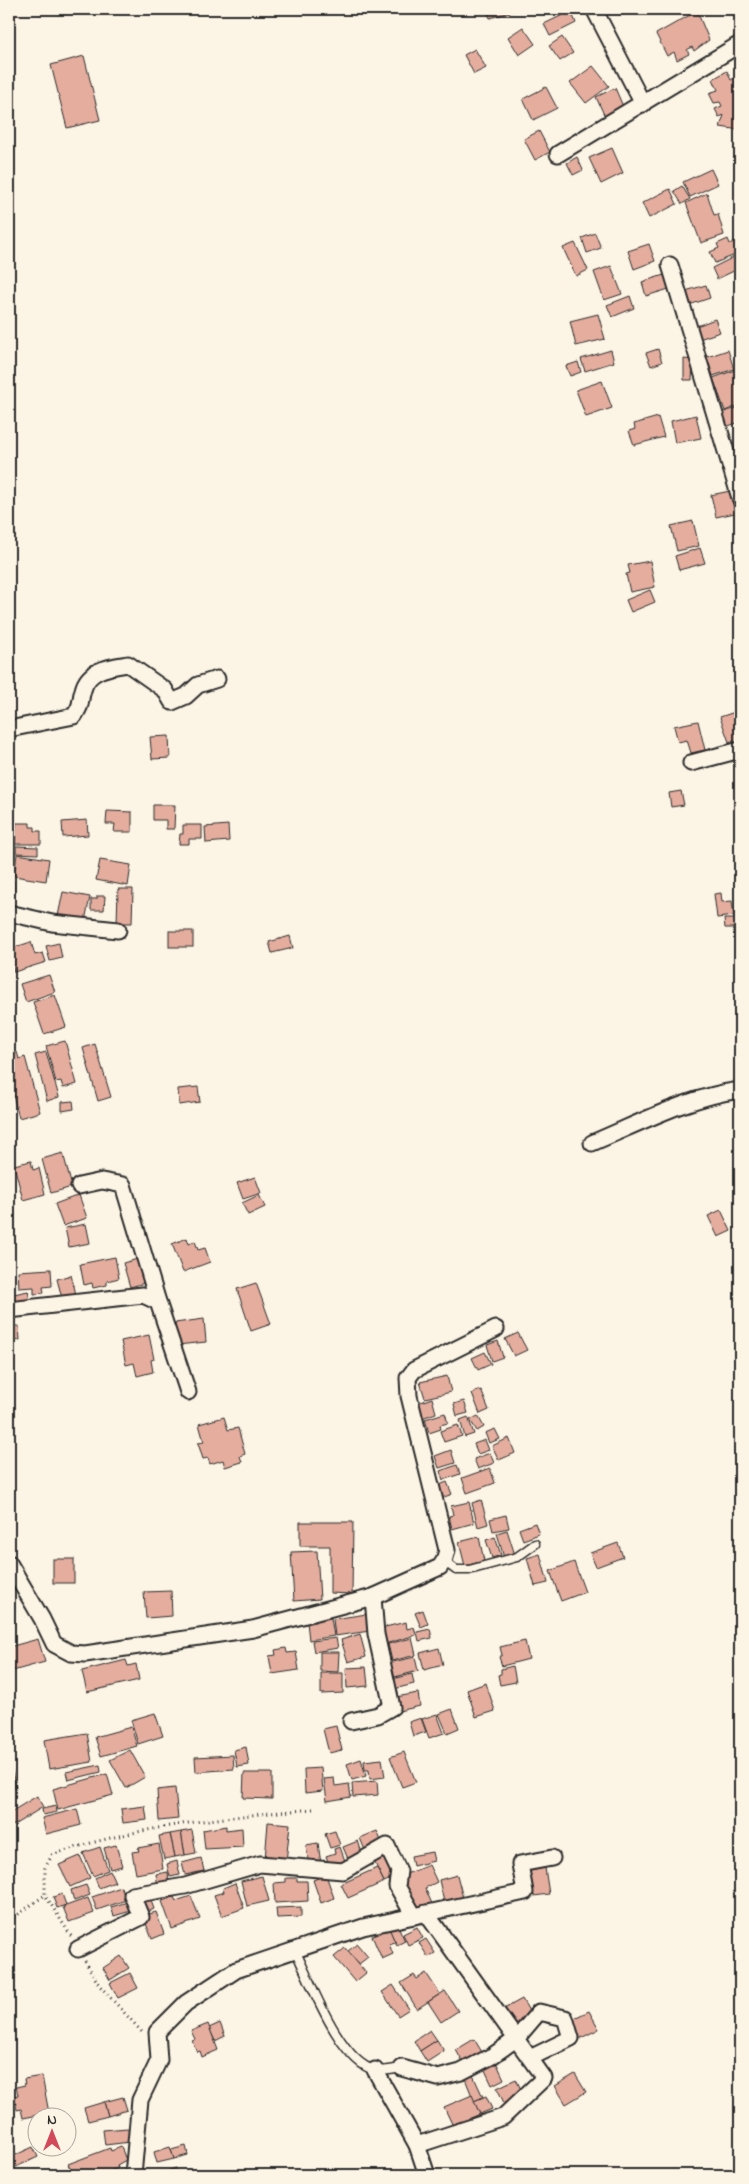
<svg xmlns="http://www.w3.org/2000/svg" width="749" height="2184" viewBox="0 0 749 2184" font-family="'Indie Flower',sans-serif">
	<rect width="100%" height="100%" fill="#fcf5e5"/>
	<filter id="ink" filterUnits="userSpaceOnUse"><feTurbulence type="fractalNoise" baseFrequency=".02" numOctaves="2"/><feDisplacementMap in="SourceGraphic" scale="10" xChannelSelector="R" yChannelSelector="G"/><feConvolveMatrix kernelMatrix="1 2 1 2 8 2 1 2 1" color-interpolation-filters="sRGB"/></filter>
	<g filter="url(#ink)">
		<g fill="#e5ad9e" stroke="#2b2b2b">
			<polygon points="486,9 514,9 514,11 490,18"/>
			<polygon points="571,11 576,23 550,36 544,24"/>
			<polygon points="697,11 709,40 694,51 692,47 687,50 689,54 677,60 674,52 667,56 656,34"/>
			<polygon points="523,27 535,44 519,55 508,37"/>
			<polygon points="562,37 573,53 560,61 549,46"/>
			<polygon points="475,49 486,68 474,74 464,55"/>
			<polygon points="84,56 100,120 67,128 51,65"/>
			<polygon points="593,66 609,86 586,103 570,83"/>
			<polygon points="727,71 731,80 738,76 740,81 740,130 720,127 724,115 719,117 715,109 722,106 720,102 714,103 709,93 718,90 713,79"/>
			<polygon points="546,87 557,108 533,120 523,99"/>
			<polygon points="615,88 625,111 606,119 596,97"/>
			<polygon points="539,131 550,152 535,160 524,139"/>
			<polygon points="612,148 623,173 601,184 589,158"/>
			<polygon points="577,157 583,170 573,175 567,163"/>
			<polygon points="711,169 718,184 690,197 683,182"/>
			<polygon points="682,186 690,199 682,204 674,191"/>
			<polygon points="670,189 677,204 649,218 642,203"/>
			<polygon points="707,193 714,215 718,214 724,235 701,243 686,203"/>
			<polygon points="595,233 601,248 587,253 582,238"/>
			<polygon points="728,239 730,244 736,241 740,253 715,263 710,252 719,248 717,244"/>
			<polygon points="575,243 588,270 576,276 563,248"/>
			<polygon points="649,244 655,261 634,269 628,251"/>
			<polygon points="740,254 740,268 717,279 712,268"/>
			<polygon points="611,266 622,294 604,300 594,272"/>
			<polygon points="664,275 669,289 646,296 642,282"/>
			<polygon points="706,285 710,298 686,306 682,292"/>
			<polygon points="630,296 634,308 612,317 607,305"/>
			<polygon points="598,314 605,339 576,346 570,321"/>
			<polygon points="715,319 720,332 699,339 694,327"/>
			<polygon points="658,349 662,362 651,366 646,353"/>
			<polygon points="611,350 614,362 585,371 581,359"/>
			<polygon points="728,350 734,369 713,376 707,357"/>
			<polygon points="684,359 693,360 692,380 684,380"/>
			<polygon points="578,362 581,372 570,376 566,366"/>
			<polygon points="735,370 740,385 740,405 725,411 713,378"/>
			<polygon points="602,381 612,408 586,417 576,390"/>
			<polygon points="740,407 740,422 725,427 721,413"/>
			<polygon points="696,415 701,438 675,443 671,421"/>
			<polygon points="658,417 664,437 634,445 629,431 635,429 634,424"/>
			<polygon points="730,491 735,513 716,517 711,495"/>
			<polygon points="693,521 699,546 677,551 671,526"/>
			<polygon points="700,548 705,563 679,570 675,556"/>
			<polygon points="650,561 655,587 630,592 626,574 630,573 628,565"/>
			<polygon points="650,590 655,602 631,612 626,600"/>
			<polygon points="740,694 740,709 737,710 734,695"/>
			<polygon points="738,711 740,717 740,738 729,742 720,717"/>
			<polygon points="698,721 705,750 691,753 687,740 678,742 674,726"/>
			<polygon points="169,736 170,758 152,759 150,737"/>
			<polygon points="681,791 684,805 671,807 669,793"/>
			<polygon points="153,805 175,805 174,829 166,829 166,820 153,820"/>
			<polygon points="107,811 132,812 132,832 114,832 115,824 106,824"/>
			<polygon points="87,820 88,835 63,837 62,822"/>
			<polygon points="16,823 30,823 30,827 35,827 35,831 41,831 41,844 15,844"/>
			<polygon points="183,825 202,825 202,839 189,839 189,844 179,844 180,834 183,834"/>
			<polygon points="228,825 229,841 206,843 205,827"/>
			<polygon points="16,846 38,847 38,854 16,853"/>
			<polygon points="17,854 49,859 46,881 14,876"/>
			<polygon points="100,860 131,865 128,886 96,880"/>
			<rect x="9" y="881" width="5" height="17"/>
			<polygon points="118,889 133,889 132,923 117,923"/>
			<polygon points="63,892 90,897 85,921 58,916"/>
			<polygon points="721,893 722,902 732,901 734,916 717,918 714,894"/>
			<polygon points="97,896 105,896 104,910 91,910 91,899 97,899"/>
			<polygon points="724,919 740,919 740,928 725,928"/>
			<rect x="169" y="931" width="24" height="16"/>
			<polygon points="290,936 293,948 272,953 269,942"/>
			<polygon points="31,942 35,955 43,953 46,962 14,972 9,949"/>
			<polygon points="59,943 62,958 50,961 46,946"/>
			<polygon points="49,975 55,992 26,1002 20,984"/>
			<polygon points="55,995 66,1027 44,1034 33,1002"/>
			<polygon points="65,1041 77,1084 63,1088 61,1081 56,1082 46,1046"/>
			<polygon points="95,1044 111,1097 98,1101 83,1048"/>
			<polygon points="17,1052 19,1059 25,1057 40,1112 19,1118 9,1080 9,1055"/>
			<polygon points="46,1052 59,1097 47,1101 35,1055"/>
			<polygon points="198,1087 200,1102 179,1105 178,1089"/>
			<polygon points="73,1101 74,1109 62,1111 62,1102"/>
			<polygon points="63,1153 72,1187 51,1193 42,1159"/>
			<polygon points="31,1161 33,1170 39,1168 45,1194 23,1200 14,1165"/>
			<polygon points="255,1177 261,1193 243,1199 237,1183"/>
			<polygon points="79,1195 87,1218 63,1226 55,1204"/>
			<polygon points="259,1195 265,1207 248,1215 242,1203"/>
			<polygon points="721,1210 731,1231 718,1237 708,1216"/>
			<polygon points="86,1224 90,1243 69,1247 65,1228"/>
			<polygon points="187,1238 189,1244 195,1241 198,1250 205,1248 210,1262 183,1272 172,1244"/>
			<polygon points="115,1257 119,1278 107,1281 107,1285 93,1288 92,1283 84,1285 80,1264"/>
			<polygon points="145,1257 152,1281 130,1287 123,1263"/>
			<polygon points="51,1269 52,1286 43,1287 44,1293 34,1294 34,1287 19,1288 18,1271"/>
			<polygon points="9,1273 14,1294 28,1291 30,1301 9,1305"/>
			<polygon points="71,1275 77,1298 63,1302 57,1279"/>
			<polygon points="256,1283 271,1324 251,1331 237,1289"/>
			<polygon points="204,1319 206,1342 177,1345 175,1323"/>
			<polygon points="9,1326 19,1326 20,1340 9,1341"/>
			<polygon points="518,1333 527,1350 514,1356 505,1339"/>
			<polygon points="149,1335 154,1359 151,1360 153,1372 137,1376 134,1363 126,1365 121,1341"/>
			<polygon points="498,1341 503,1357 492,1361 487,1345"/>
			<polygon points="485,1352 491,1364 478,1370 472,1358"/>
			<polygon points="447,1376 451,1392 425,1398 420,1382"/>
			<polygon points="481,1390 489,1410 480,1414 472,1393"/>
			<polygon points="432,1398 436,1413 422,1418 418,1403"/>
			<polygon points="464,1401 468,1413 457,1416 454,1404"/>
			<polygon points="445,1413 448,1423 440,1425 441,1429 429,1433 425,1419"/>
			<polygon points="478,1416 484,1427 477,1431 470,1420"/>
			<polygon points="224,1417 228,1430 238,1428 245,1454 240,1456 242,1462 225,1467 223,1460 210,1464 208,1458 203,1459 198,1443 204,1442 199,1424"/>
			<polygon points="468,1417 474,1434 465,1437 460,1420"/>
			<polygon points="458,1425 462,1436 444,1442 440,1431"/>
			<polygon points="495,1429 500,1439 489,1443 485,1433"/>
			<polygon points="509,1438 515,1453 499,1460 492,1446"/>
			<polygon points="485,1440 489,1450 478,1454 474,1444"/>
			<polygon points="451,1450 455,1463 439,1468 435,1456"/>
			<polygon points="490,1453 494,1463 478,1469 474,1459"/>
			<polygon points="457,1465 460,1474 443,1480 440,1471"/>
			<polygon points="490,1468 495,1483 467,1493 462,1478"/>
			<polygon points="447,1482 452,1494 442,1498 437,1486"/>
			<polygon points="481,1500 488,1524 478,1527 472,1503"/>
			<polygon points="469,1502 474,1523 452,1529 449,1516 453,1515 451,1506"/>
			<polygon points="506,1515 509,1528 493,1531 490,1519"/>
			<polygon points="300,1522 353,1522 352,1594 330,1593 330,1546 300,1546"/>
			<polygon points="535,1523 539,1534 523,1540 519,1529"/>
			<polygon points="507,1530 515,1555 504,1558 497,1533"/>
			<polygon points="479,1537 484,1561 465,1566 459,1542"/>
			<polygon points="495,1537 501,1555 492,1558 486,1540"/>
			<polygon points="618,1543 623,1557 596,1567 590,1553"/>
			<polygon points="317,1551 320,1599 294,1601 291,1552"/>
			<polygon points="540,1554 548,1583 535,1586 527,1558"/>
			<rect x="53" y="1559" width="21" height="24"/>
			<polygon points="574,1562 585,1592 561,1601 550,1571"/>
			<polygon points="171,1591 172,1616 146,1618 144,1592"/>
			<polygon points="423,1610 428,1624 421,1627 415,1613"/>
			<polygon points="367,1614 370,1631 335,1636 333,1619"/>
			<polygon points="331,1618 334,1636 309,1640 307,1622"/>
			<polygon points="406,1622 407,1629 414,1627 416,1635 385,1644 381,1628"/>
			<polygon points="430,1629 432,1638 419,1641 417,1632"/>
			<polygon points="360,1634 366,1657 348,1662 341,1640"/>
			<polygon points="336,1638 338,1648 314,1652 312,1641"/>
			<polygon points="412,1638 416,1655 392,1661 388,1644"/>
			<polygon points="38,1639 45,1662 9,1672 9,1647"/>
			<polygon points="525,1641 529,1659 502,1666 499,1657 502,1655 500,1647"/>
			<polygon points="286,1648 287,1653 296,1652 299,1670 272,1674 269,1656 276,1655 275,1650"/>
			<polygon points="439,1648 443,1665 424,1670 420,1653"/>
			<polygon points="320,1652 339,1652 338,1672 320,1671"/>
			<polygon points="415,1657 418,1671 391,1678 388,1663"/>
			<polygon points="126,1660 128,1666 136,1664 139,1680 87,1692 82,1671"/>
			<polygon points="513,1666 516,1682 500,1685 498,1675 501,1674 501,1669"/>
			<polygon points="366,1667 368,1686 347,1688 346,1668"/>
			<polygon points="321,1673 343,1673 343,1693 321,1694"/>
			<polygon points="412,1674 414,1684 394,1689 392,1679"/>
			<polygon points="486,1683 495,1711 476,1717 467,1690"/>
			<polygon points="418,1693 420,1706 399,1711 396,1697"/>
			<polygon points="452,1709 459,1728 447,1733 439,1714"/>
			<polygon points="155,1713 163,1736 138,1744 131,1720"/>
			<polygon points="437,1714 444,1733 429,1738 422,1719"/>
			<polygon points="421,1718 426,1732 413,1736 409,1722"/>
			<polygon points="336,1726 342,1750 329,1753 323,1729"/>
			<polygon points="131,1727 137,1746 101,1756 95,1737"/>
			<polygon points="87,1733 92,1762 49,1769 44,1740"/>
			<polygon points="246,1747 249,1765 237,1767 234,1750"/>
			<polygon points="130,1750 145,1777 126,1788 110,1760"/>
			<polygon points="404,1752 416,1782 402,1787 390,1757"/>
			<polygon points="233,1755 234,1769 196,1772 195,1757"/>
			<polygon points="361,1759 366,1776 352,1780 347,1764"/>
			<polygon points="382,1759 385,1777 370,1779 369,1770 365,1770 364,1761"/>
			<polygon points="9,1760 16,1787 9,1788"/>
			<polygon points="100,1765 101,1772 68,1780 66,1772"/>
			<polygon points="321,1768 323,1791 305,1793 304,1769"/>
			<polygon points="244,1773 272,1773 272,1799 243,1798"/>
			<polygon points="107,1774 113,1795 58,1810 53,1789"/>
			<polygon points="334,1778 335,1786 349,1784 351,1797 327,1801 324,1779"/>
			<polygon points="377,1781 378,1795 353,1797 352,1783"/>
			<polygon points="175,1788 178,1819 159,1821 157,1790"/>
			<polygon points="37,1796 43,1807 9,1828 9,1813"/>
			<polygon points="56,1806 57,1812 43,1815 42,1809"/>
			<polygon points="145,1806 147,1820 123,1823 121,1809"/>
			<polygon points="77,1809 81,1825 46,1834 42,1818"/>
			<polygon points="268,1822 290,1824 286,1862 265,1860"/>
			<polygon points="226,1826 226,1830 242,1828 243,1847 205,1849 203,1830"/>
			<polygon points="192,1830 196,1853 185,1855 181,1832"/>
			<polygon points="335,1831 340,1845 330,1848 325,1834"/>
			<polygon points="377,1831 382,1843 365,1850 360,1838"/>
			<polygon points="181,1832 185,1855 175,1857 170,1834"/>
			<polygon points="170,1834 175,1857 164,1859 159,1836"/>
			<polygon points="358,1841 362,1853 348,1859 343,1847"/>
			<polygon points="318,1843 321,1864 309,1866 306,1845"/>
			<polygon points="159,1844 163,1869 136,1874 132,1852 139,1851 138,1848"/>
			<polygon points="116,1845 122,1866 110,1869 104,1848"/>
			<polygon points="100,1847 108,1870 93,1876 83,1853"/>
			<polygon points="340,1847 345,1861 330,1867 326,1856 335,1853 334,1849"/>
			<polygon points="385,1851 397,1876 384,1882 372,1857"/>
			<polygon points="432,1852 434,1861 413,1866 411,1856"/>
			<polygon points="80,1856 90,1878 70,1887 59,1865"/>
			<polygon points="201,1858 204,1871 185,1875 182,1863"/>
			<polygon points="177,1861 180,1875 170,1877 167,1864"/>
			<polygon points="429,1865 437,1882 425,1888 433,1906 416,1914 399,1877"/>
			<polygon points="377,1868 384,1882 348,1898 341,1884"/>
			<polygon points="545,1868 549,1894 534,1896 530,1871"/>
			<polygon points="110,1871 115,1882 99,1888 95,1878"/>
			<polygon points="168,1872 169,1886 158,1887 156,1874"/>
			<polygon points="326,1875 334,1898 321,1903 313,1880"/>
			<polygon points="457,1875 463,1898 444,1902 439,1880"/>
			<polygon points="262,1876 269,1901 247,1906 241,1881"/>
			<polygon points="286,1878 297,1878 297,1881 307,1881 308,1901 275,1903 274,1883 286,1882"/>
			<polygon points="235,1883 244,1908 222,1916 214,1895 224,1892 223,1888"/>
			<polygon points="86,1885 90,1895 74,1901 71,1890"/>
			<polygon points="121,1887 126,1900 97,1910 92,1897"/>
			<polygon points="62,1894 66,1905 57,1908 53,1897"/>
			<polygon points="191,1896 200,1919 172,1929 162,1901 174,1897 176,1901"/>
			<polygon points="88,1898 94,1913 69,1922 63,1907"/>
			<polygon points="150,1898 154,1909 144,1914 139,1903"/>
			<polygon points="131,1901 134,1910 114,1916 111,1907"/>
			<polygon points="301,1907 301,1917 277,1918 276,1908"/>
			<polygon points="156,1912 164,1934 152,1939 143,1916"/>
			<polygon points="398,1926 405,1941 397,1945 389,1930"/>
			<polygon points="417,1927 423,1938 408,1945 403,1934"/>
			<polygon points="389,1928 395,1942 389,1944 393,1954 382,1959 372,1936"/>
			<polygon points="426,1939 435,1953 428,1957 419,1943"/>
			<polygon points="357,1944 368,1957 359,1964 348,1951"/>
			<polygon points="345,1948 366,1973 355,1982 334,1957"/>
			<polygon points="121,1956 129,1968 110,1980 103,1968"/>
			<polygon points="130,1973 138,1988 118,1998 110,1983"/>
			<polygon points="426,1973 440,1994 417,2009 401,1983 414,1975 417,1979"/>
			<polygon points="393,1985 409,2009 398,2016 382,1992"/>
			<polygon points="445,1991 458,2011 441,2022 428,2002"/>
			<polygon points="522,1999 532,2016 513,2026 504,2009"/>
			<polygon points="589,2011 599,2029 579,2039 570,2020"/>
			<polygon points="220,2023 225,2036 215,2041 209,2028"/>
			<polygon points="208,2024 218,2050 202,2057 200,2051 197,2052 192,2040 195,2039 191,2031"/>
			<polygon points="430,2030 437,2040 420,2051 414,2041"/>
			<polygon points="474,2039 485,2057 466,2068 456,2050"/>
			<polygon points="437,2040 444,2051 427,2062 420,2051"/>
			<polygon points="496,2062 504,2079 492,2085 484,2068"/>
			<polygon points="472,2073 483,2097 474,2101 464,2076"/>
			<polygon points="575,2074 586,2092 566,2104 555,2086"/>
			<polygon points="42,2076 49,2113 23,2118 21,2109 17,2110 14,2096 18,2095 16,2087 25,2085 24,2079"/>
			<polygon points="516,2079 524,2096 505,2105 497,2088"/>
			<polygon points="472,2095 480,2114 453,2126 444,2107"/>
			<polygon points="486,2096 492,2109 480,2114 474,2101"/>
			<polygon points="123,2097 127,2110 108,2116 104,2102"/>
			<polygon points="104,2102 108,2116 88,2121 84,2108"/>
			<polygon points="128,2128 130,2142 105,2145 103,2130"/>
			<polygon points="186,2146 188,2155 174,2159 171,2150"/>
			<polygon points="33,2147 38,2157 16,2167 11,2157"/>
			<polygon points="121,2147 126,2160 117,2165 118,2168 100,2175 73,2175 68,2164 110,2148 111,2151"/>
			<polygon points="170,2147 174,2159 157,2163 154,2152"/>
			<polygon points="176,2168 178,2175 166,2175 164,2172"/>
		</g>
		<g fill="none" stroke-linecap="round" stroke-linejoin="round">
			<g stroke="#2b2b2b" stroke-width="11">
				<g id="lane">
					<polyline points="444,1561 456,1570 469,1570 517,1557 535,1544"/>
					<path d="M295 1950C310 1980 340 2063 375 2070 382 2072 394 2069 402 2068"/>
				</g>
			</g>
			<g stroke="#2b2b2b" stroke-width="19">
				<g id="street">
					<polyline points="594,9 643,104"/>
					<polyline points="558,154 740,44"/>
					<polyline points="670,265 740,498"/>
					<path d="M9 729 74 716C83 703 79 703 83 690 88 669 110 667 128 664L165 690 172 702 186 696 198 685 217 679"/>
					<polyline points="691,763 740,750"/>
					<polyline points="9,913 52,923 118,930"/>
					<path d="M592 1143C640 1123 688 1097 740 1090"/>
					<polyline points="79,1186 102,1181 123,1185 158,1302"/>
					<polyline points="9,1310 143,1295 158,1302 188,1392"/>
					<polyline points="9,1563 42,1619 54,1644 71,1653 85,1654 253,1629 373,1597 440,1567 444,1561 447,1550 409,1396 408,1378 414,1370 496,1329"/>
					<polyline points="351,1721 378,1715 392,1707 376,1634 373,1597"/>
					<polyline points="78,1949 141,1917 132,1895 185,1886 260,1864 343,1871 387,1846 399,1871 397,1886 414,1916"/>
					<polyline points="402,2068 438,2078 461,2072 492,2056 516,2039 539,2012 565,2018 571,2038 530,2058"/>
					<polyline points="375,2070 417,2145 503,2117 544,2078 426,1913"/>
					<polyline points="417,2145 427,2175"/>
					<polyline points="133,2175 140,2100 159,2060 157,2032 186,2003 236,1970 363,1927 525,1892 520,1864 552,1858"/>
				</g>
			</g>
			<g stroke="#2b2b2b" stroke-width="3" stroke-dasharray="1 4" stroke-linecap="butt">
				<polyline points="9,1918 16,1916 45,1895"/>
				<path d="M71 1936 45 1895V1868L52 1855C136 1826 225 1817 313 1809"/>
				<polyline points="85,1961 99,1985 142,2032"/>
			</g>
			<use href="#lane" stroke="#fcf5e5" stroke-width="8"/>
			<use href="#street" stroke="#fcf5e5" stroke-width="15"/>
		</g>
	</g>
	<rect width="749" height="2184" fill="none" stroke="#fcf5e5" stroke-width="30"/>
	<rect x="15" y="15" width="719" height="2154" fill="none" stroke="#2b2b2b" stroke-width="2" filter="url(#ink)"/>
	<g transform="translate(52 2132)"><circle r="24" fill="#fcf5e5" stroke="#a8a49b"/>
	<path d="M0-4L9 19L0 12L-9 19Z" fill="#d1495b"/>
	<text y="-8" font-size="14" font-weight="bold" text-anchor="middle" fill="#2b2b2b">N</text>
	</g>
</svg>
